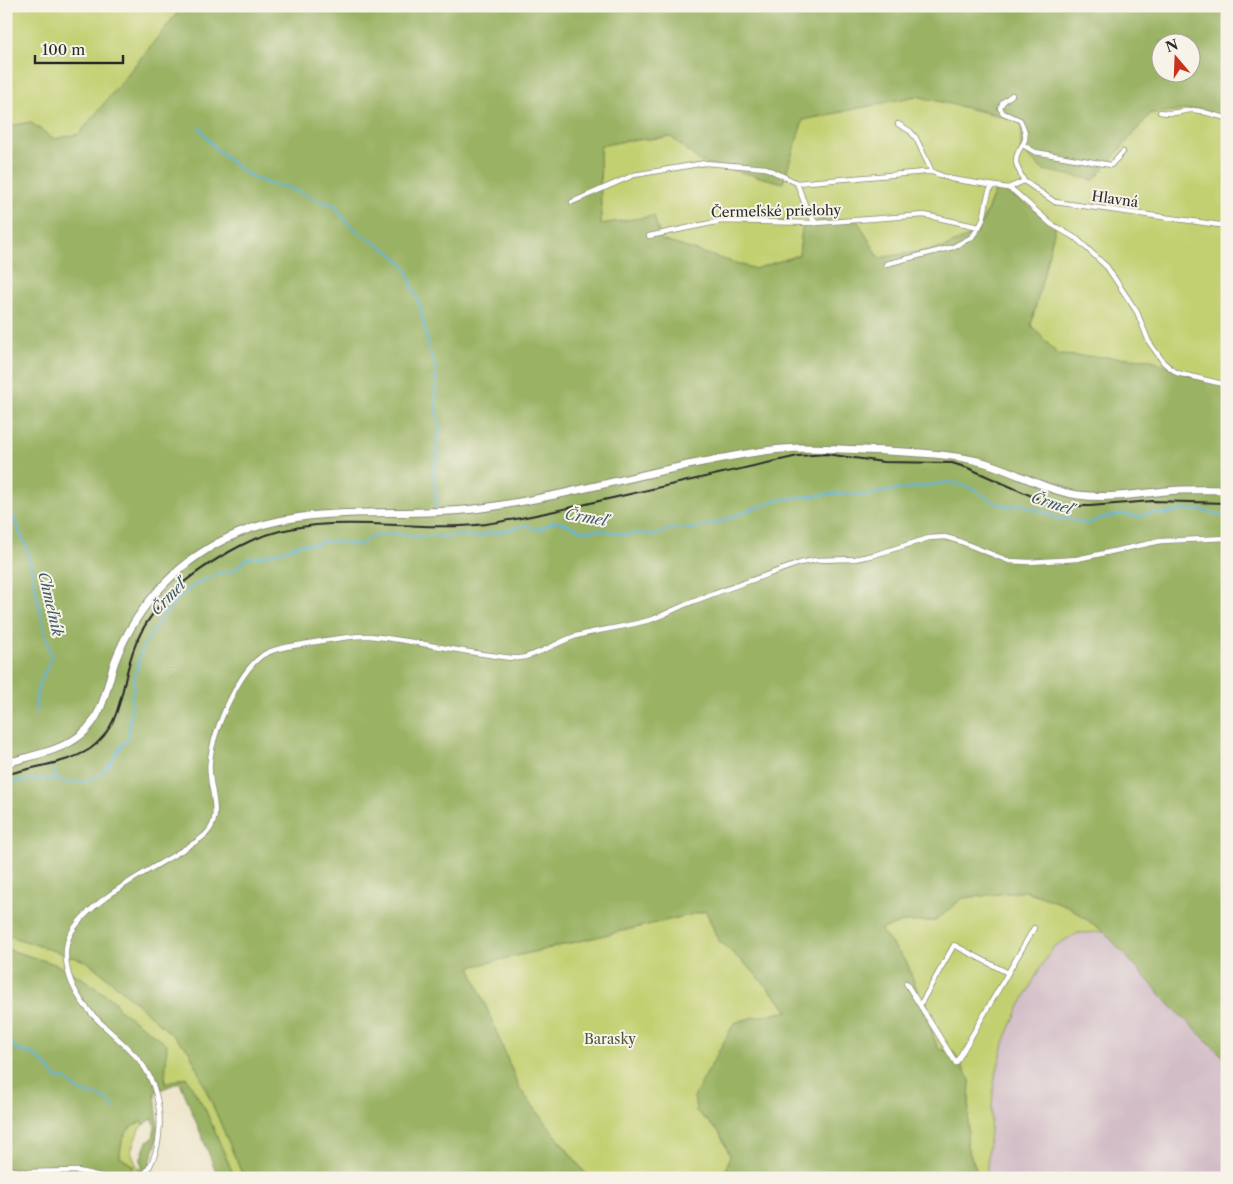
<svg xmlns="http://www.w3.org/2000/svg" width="1233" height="1184" viewBox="0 0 1233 1184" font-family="'Libre Caslon Text',serif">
	<rect width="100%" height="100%" fill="#f7f3e8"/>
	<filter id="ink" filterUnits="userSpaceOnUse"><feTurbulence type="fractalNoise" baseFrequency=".02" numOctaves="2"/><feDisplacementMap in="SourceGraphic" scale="10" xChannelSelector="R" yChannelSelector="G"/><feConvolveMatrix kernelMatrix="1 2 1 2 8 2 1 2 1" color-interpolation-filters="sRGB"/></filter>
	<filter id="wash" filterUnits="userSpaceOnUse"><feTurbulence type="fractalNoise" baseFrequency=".0096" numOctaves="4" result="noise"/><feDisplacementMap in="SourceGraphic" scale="20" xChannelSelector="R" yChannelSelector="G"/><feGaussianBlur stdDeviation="1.12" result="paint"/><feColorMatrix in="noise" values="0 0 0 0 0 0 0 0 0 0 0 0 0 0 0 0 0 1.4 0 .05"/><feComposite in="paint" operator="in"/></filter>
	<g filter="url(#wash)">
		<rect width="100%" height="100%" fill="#eee6cc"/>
		<polygon fill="#d2bdc7" points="1104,932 1172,1007 1227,1060 1227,1178 986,1178 994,1082 1005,1040 1016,1014 1039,970 1054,945 1078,933"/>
		<g fill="#c3d071" stroke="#777e4e">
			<polygon points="6,6 183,6 79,135 54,139 30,122 6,127"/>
			<polygon points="916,96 1021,121 1094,180 1151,113 1200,109 1227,121 1227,385 1204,380 1149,359 1058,355 1031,325 1056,224 997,187 978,232 943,248 879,258 857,220 802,229 799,255 755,269 661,240 654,216 601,224 600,145 625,141 671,137 701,162 803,120"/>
			<polygon points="1026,891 1068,906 1104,932 1078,933 1054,946 1039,970 1016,1014 1005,1040 994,1082 986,1178 979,1178 967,1146 970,1080 938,1049 907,963 880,930 903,922 935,921 963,898"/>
			<polygon points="706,911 718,940 749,967 789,1012 751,1019 696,1111 719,1132 730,1155 724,1178 589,1178 519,1088 470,967"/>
			<polygon points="6,935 88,962 116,985 189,1050 244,1178 235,1178 205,1109 186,1077 165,1085 166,1044 120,1010 112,1000 83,979 55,964 6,949"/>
			<path d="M142 1121 144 1125 139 1129 131 1151 139 1171 133 1176 131 1172 134 1166 120 1157C121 1139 124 1129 142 1121Z"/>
		</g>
		<g fill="#9ab263" stroke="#626e47" fill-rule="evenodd">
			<path d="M183 6H1227V121L1200 109 1151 113 1094 180 1043 170 1021 150V120L916 96 803 120 783 183 701 162 671 137 625 141 600 146 601 224 654 216 661 240 755 269 799 255 802 229 819 220H857L879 258 943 248 978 232 997 187 1007 192 1056 224 1031 325 1058 355 1149 359 1204 380 1227 385V1060L1172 1007 1104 932 1068 906 1026 891 963 898 935 921 903 922 880 930 907 963 938 1049 953 1051 970 1080 967 1146 979 1178H724L730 1155 719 1132 696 1111 694 1097 734 1023 750 1018 789 1011 749 967 718 940 706 911 470 967 519 1088 589 1178H244L189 1050 116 985 88 962 6 935V127L30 122 54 139 79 134ZM1160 42H1190V72H1160Z"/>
			<path d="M6 949 55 964 83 979 113 1000 120 1010 167 1044 165 1084 186 1077 205 1109 235 1178H208L217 1174 180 1082 155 1092 159 1136 148 1168 162 1178H109L78 1171 6 1169ZM153 1118 155 1127 153 1138 147 1141 140 1161 142 1166 139 1171 133 1176 131 1172 134 1167 120 1157C121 1139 124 1129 142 1121L144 1125Z"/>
		</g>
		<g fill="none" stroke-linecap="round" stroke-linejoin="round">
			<g stroke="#60b5dc" stroke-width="2">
				<path d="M200 127C208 145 241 173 259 180 269 185 279 185 289 188 305 194 319 202 335 205 351 238 385 241 405 267 410 274 410 282 413 289 416 297 421 302 421 311L430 353 436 368V408L440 428 436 445 438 454 433 472 436 495 435 510"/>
				<polyline points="6,501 27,549 46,636 51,654 50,661 41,680 36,696 36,714"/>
				<polyline points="51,768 59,780"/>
				<polyline points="6,783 40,779 59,780 68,783 82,782 90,780 102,773 111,763 119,749 128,738 132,702 131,696 135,687 133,681 143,646 166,612 169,610 178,598 198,583 220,573 233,571 248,558 264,556 291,548 300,544 318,544 321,541 331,542 334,540 342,543 358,545 372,537 392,533 417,537 426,537 433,535 445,538 455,535 480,537 490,532 494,533 527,525 534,529 538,530 553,522 563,523 583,531 603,530 625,535 640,533 652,535 660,534 667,530 684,528 690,529 720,522 749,510 760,507 776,500 839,493 864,495 950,482 975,489 982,495 998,504 1010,507 1019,504 1047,513 1058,519 1068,519 1087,524 1101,518 1124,514 1140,517 1149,513 1166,514 1183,510 1201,510 1216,514 1227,514"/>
				<polyline points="6,1035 17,1050 33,1054 46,1065 55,1077 65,1079 81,1092 105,1098 115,1109"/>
			</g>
		</g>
	</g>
	<g filter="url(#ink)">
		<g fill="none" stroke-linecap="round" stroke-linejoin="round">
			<g stroke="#8c887c" stroke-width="6">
				<g id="minor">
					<path d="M1012 95 1003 102 1000 108 1003 113 1020 120C1034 147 1016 142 1016 162 1017 168 1021 175 1024 181"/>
					<path d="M1160 112C1176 115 1178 111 1192 110 1198 109 1219 117 1227 118"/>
					<polyline points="898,124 910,131 916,138 932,172 951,179 1008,188 1014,191 1051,224 1077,239 1107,267 1137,312 1149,342 1164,363 1177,373 1227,385"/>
					<polyline points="1023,145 1035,152 1111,165 1123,152"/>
					<polyline points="797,183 808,213 816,223"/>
					<polyline points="1008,188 1024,181 1055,202 1227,226"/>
					<polyline points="572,202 634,175 705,163 766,168 797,183 925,172 932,172"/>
					<path d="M649 236 721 221 816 223 924 215 979 227C988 215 983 200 992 186"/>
					<polyline points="886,264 953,247 972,237 979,227"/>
					<polyline points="906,983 956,1063 1034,928"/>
					<polyline points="920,1005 954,945 1008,973"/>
					<polyline points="6,1169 25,1172 78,1171 109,1178"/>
					<path d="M141 1178C152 1167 158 1149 159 1134 162 1110 155 1079 139 1060 118 1035 88 1018 74 988 67 974 62 951 70 935 89 897 164 864 200 839 229 820 206 788 210 761 213 731 238 672 263 655 276 647 295 646 310 643 329 640 350 635 370 636 410 640 450 650 490 655 499 656 510 659 520 658 539 655 557 642 576 636 601 629 628 627 653 619 666 614 679 607 692 602 728 588 764 576 800 563L816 560 855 559 874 555 929 538 945 537 959 541 1009 561 1029 562 1077 559 1161 541 1227 538"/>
				</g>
			</g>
			<g stroke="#8c887c" stroke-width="9">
				<path id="secondary" d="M6 763C31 756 62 751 82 734 104 715 106 687 115 661 137 604 182 556 239 533 309 503 398 518 474 509 547 500 620 479 693 464 728 457 764 449 800 448 829 448 859 450 888 451 919 453 951 454 982 462 1015 471 1044 490 1078 495 1107 499 1137 494 1166 491 1186 489 1206 490 1227 490"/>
			</g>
			<use href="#minor" stroke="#fff" stroke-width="4.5"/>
			<use href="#secondary" stroke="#fff" stroke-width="7"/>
			<path stroke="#2b2b2b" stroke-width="2" d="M6 775C32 766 67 764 90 749 125 724 120 682 135 646 152 600 198 568 240 546 316 506 404 534 486 524 527 518 568 508 608 499 671 485 734 470 798 456L826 454 883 462 952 463 968 468 1043 501 1064 506H1090L1152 501 1227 503"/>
		</g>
	</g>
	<g text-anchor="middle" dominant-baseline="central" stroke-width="4" stroke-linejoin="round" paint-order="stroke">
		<g font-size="14" fill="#2b2b2b" stroke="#f7f3e8">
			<text transform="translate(1115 199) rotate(8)">Hlavná</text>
			<text transform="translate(776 211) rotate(-1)">Čermeľské prielohy</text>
		</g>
		<g font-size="14" fill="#51543c" stroke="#f7f3e8">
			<text x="610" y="1039">Barasky</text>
		</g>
		<g font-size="15" font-style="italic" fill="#3e5b69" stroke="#f7f3e8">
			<text transform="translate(1052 503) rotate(18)">Črmeľ</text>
			<text transform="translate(586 517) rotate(10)">Črmeľ</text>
			<text transform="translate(168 597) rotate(-46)">Črmeľ</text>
			<text transform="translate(51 604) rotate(77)">Chmeľník</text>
		</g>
	</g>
	<rect width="1233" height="1184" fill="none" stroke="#f7f3e8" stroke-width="25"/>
	<g transform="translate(1176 58) rotate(341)"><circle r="24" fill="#f7f3e8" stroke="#a5a39c"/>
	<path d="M0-4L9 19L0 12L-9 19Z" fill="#c8321e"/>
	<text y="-8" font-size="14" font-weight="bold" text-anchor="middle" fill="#2b2b2b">N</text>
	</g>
	<path d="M35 55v8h88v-8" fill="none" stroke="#2b2b2b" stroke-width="2.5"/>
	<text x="42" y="55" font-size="15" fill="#2b2b2b" stroke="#f7f3e8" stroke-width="4" paint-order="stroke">100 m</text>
</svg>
